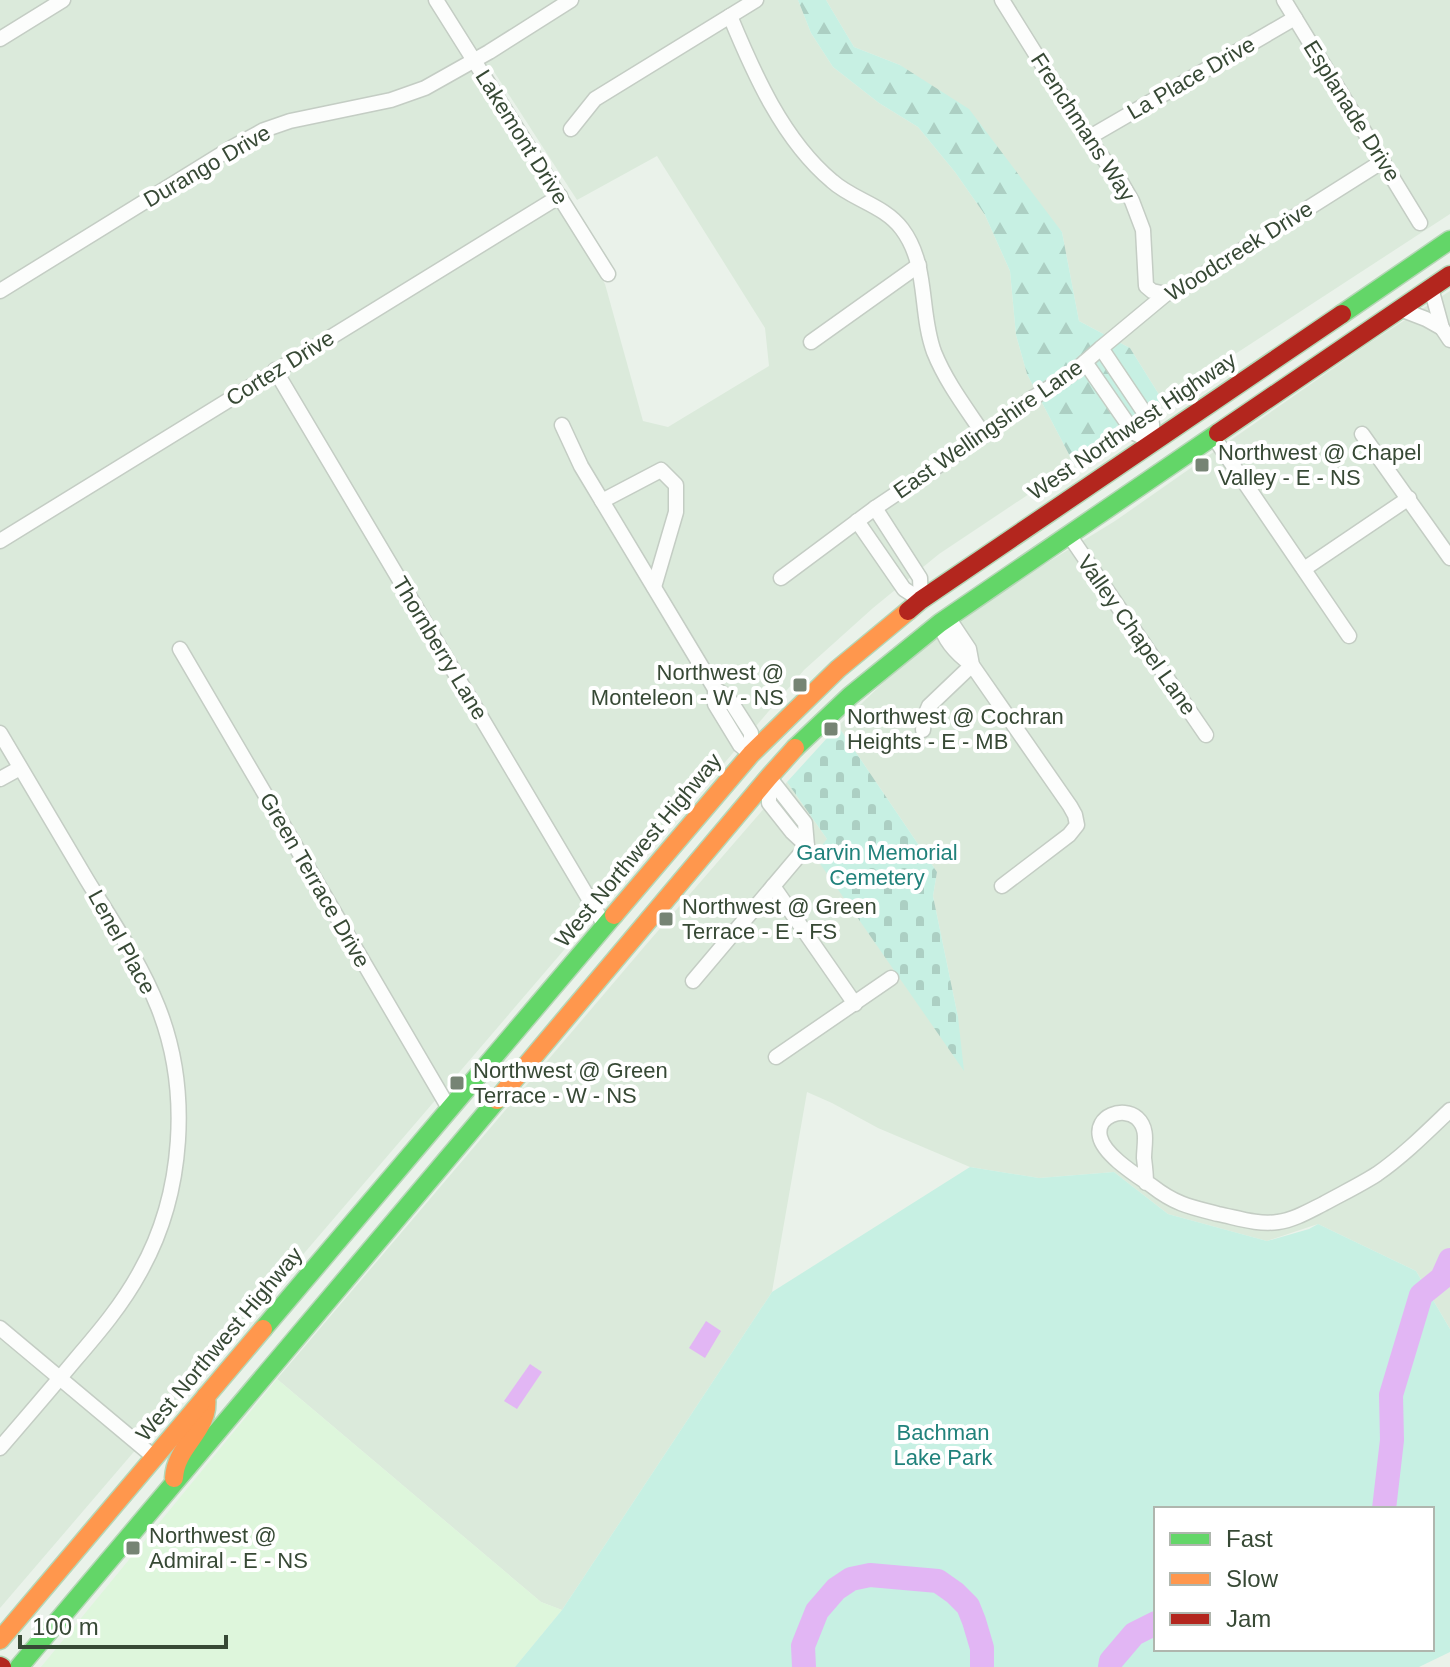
<svg xmlns="http://www.w3.org/2000/svg" width="1450" height="1667" viewBox="0 0 1450 1667" font-family="Helvetica,sans-serif">
	<defs>
		<pattern id="forest-firs" width="22" height="20" patternUnits="userSpaceOnUse" patternTransform="scale(2)"><rect width="22" height="20" fill="#c7f0e3"/><path d="M5 1l3.5 6h-7zM16 11l3.5 6h-7z" fill="#accfc3"/></pattern>
		<pattern id="cemetery-stones" width="16" height="16" patternUnits="userSpaceOnUse" patternTransform="scale(2)"><rect width="16" height="16" fill="#c7f0e3"/><path d="M2 7V4a2 2 0 0 1 4 0v3zM10 15v-3a2 2 0 0 1 4 0v3z" fill="#accfc3"/></pattern>
	</defs>
	<rect width="100%" height="100%" fill="#eaf2ea"/>
	<g fill="#dbeadb" fill-rule="evenodd">
		<path d="M0 0H798L811 33 833 67 879 103 918 127 955 172 985 215 1010 271 1016 335 1027 374 1074 464 939 554 873 608 804 670 0 1608ZM491 67 577 200 657 156 765 328 769 366 668 427 643 421 605 284 475 76Z"/>
		<polygon points="826,0 1450,0 1450,214 1163,401 1130,348 1079,321 1062,232 900,65 854,47"/>
		<polygon points="1450,291 1450,1329 1416,1271 1318,1224 1267,1241 1168,1214 1114,1172 1039,1178 970,1167 878,1128 832,1103 807,1092 772,1292 562,1610 541,1602 277,1379 644,947 787,782 827,839 958,1017 933,896 937,872 838,726 884,682 930,644 1009,586 1115,521 1371,342"/>
	</g>
	<polygon fill="#def6dc" points="277,1379 541,1602 562,1610 515,1667 41,1667"/>
	<polygon fill="url(#forest-firs)" points="798,0 826,0 854,47 900,65 969,109 1062,232 1079,321 1130,348 1163,401 1074,464 1027,374 1016,335 1010,271 985,215 955,172 918,127 879,103 833,67 811,33"/>
	<polygon fill="url(#cemetery-stones)" points="838,726 937,872 933,896 958,1017 964,1071 814,855 827,839 787,782"/>
	<path fill="#c7f0e3" fill-rule="evenodd" d="M970 1167 1039 1178 1114 1172 1168 1214 1267 1241 1309 1229 1318 1224 1416 1271 1450 1329V1652L1419 1667H515L562 1610 772 1292ZM1156 1509H1432V1649H1156Z"/>
	<g fill="#e2b6f4">
		<polygon points="706,1321 721,1331 705,1358 689,1348"/>
		<polygon points="530,1364 542,1372 517,1409 504,1401"/>
	</g>
	<g fill="none" stroke-linecap="round" stroke-linejoin="round">
		<g stroke="#e2b6f4" stroke-width="24">
			<polyline points="1384,1509 1392,1440 1391,1395 1421,1295 1442,1278 1450,1260"/>
			<polyline points="804,1667 803,1646 817,1611 836,1589 851,1579 870,1575 938,1581 955,1593 968,1606 974,1621 982,1648 982,1667"/>
			<polyline points="1110,1667 1111,1661 1134,1634 1156,1623"/>
		</g>
		<g stroke="#c4cdc4" stroke-width="17">
			<g id="street">
				<polyline points="436,0 608,274"/>
				<polyline points="1002,0 1088,138 1121,182 1132,201 1143,230 1146,286 1152,291 1166,294"/>
				<polyline points="1284,0 1420,223"/>
				<path d="M730 16C754 74 783 140 832 181 853 200 884 205 902 229 929 265 919 311 934 352 946 382 966 408 984 435"/>
				<polyline points="0,39 63,0"/>
				<polyline points="571,129 595,99 756,0"/>
				<polyline points="1088,138 1295,18"/>
				<polyline points="1431,288 1442,328 1450,340"/>
				<polyline points="0,291 233,147 264,130 290,121 391,100 425,88 489,52 571,0"/>
				<polyline points="1400,309 1426,319 1442,328"/>
				<polyline points="811,342 919,265"/>
				<polyline points="1085,362 1134,433 1153,442 1152,424 1101,348"/>
				<polyline points="275,370 605,926"/>
				<polyline points="562,425 581,466 715,689 728,697 751,733 751,754"/>
				<polyline points="1362,434 1450,558"/>
				<polyline points="1213,436 1349,636"/>
				<polyline points="602,501 661,470 676,485 676,512 654,587"/>
				<polyline points="875,508 920,578 921,600"/>
				<polyline points="857,521 904,589 921,600"/>
				<polyline points="1069,535 1206,735"/>
				<polyline points="0,541 560,196"/>
				<polyline points="1304,569 1409,498"/>
				<polyline points="781,578 875,508 984,435 1031,399 1070,375 1101,348 1166,294 1182,288 1383,161"/>
				<polyline points="180,649 450,1110"/>
				<path d="M972 665 969 649 953 625 940 623C944 641 958 655 972 665L1070 806 1075 815 1077 825 1069 835 1002 886"/>
				<polyline points="715,689 715,704 740,745 751,754"/>
				<polyline points="923,730 924,718 929,706 972,665"/>
				<path d="M0 733C29 782 58 831 87 880 112 921 140 962 158 1007 191 1090 184 1194 140 1272 122 1305 99 1332 75 1360 50 1390 25 1419 0 1448"/>
				<polyline points="769,777 769,803 792,832 807,846"/>
				<polyline points="769,777 805,823 807,846"/>
				<polyline points="0,779 20,768"/>
				<polyline points="773,886 855,1004"/>
				<polyline points="693,981 807,846"/>
				<polyline points="776,1057 891,978"/>
				<path d="M1146 1183C1146 1174 1145 1166 1144 1158 1144 1144 1149 1129 1137 1118 1123 1106 1095 1116 1100 1137 1104 1155 1136 1175 1152 1186 1175 1204 1190 1207 1218 1214 1238 1218 1258 1225 1278 1222 1294 1220 1309 1211 1323 1204 1341 1194 1360 1185 1377 1174 1403 1156 1427 1132 1450 1110"/>
				<polyline points="0,1328 154,1457"/>
			</g>
		</g>
		<g stroke="#b5d6b6" stroke-width="21">
			<g id="fast">
				<polyline points="1342,314 1450,240"/>
				<polyline points="795,748 850,696 940,623 1218,433"/>
				<polyline points="263,1329 614,915"/>
				<polyline points="19,1667 497,1100"/>
			</g>
		</g>
		<g stroke="#b5d6b6" stroke-width="21">
			<g id="slow">
				<polyline points="614,915 751,754 838,669 908,611"/>
				<polyline points="497,1100 769,777 795,748"/>
				<path d="M174 1478C176 1444 211 1431 206 1396"/>
				<polyline points="0,1640 263,1329"/>
			</g>
		</g>
		<g stroke="#b5d6b6" stroke-width="21">
			<g id="jam">
				<polyline points="1218,433 1450,275"/>
				<polyline points="908,611 921,600 1342,314"/>
				<polyline points="0,1666 2,1667"/>
			</g>
		</g>
		<use href="#street" stroke="#fcfdfc" stroke-width="14"/>
		<use href="#fast" stroke="#63d668" stroke-width="18"/>
		<use href="#slow" stroke="#ff974d" stroke-width="18"/>
		<use href="#jam" stroke="#b3261e" stroke-width="18"/>
	</g>
	<g fill="#768474" stroke="#fff" stroke-width="3">
		<rect x="1194" y="457" width="16" height="16" rx="4"/>
		<rect x="792" y="677" width="16" height="16" rx="4"/>
		<rect x="823" y="721" width="16" height="16" rx="4"/>
		<rect x="658" y="911" width="16" height="16" rx="4"/>
		<rect x="449" y="1075" width="16" height="16" rx="4"/>
		<rect x="125" y="1540" width="16" height="16" rx="4"/>
	</g>
	<g text-anchor="middle" dominant-baseline="central" stroke-width="8" stroke-linejoin="round" paint-order="stroke">
		<g font-size="22" fill="#374935" stroke="#fff">
			<text transform="translate(1191 78) rotate(-30)">La Place Drive</text>
			<text transform="translate(1352 111) rotate(58)">Esplanade Drive</text>
			<text transform="translate(1083 127) rotate(57)">Frenchmans Way</text>
			<text transform="translate(522 137) rotate(58)">Lakemont Drive</text>
			<text transform="translate(207 166) rotate(-30)">Durango Drive</text>
			<text transform="translate(1239 251) rotate(-32)">Woodcreek Drive</text>
			<text transform="translate(280 368) rotate(-32)">Cortez Drive</text>
			<text transform="translate(1132 426) rotate(-34)">West Northwest Highway</text>
			<text transform="translate(988 429) rotate(-35)">East Wellingshire Lane</text>
			<text transform="translate(1137 635) rotate(55)">Valley Chapel Lane</text>
			<text transform="translate(440 648) rotate(59)">Thornberry Lane</text>
			<text transform="translate(638 850) rotate(-50)">West Northwest Highway</text>
			<text transform="translate(315 880) rotate(60)">Green Terrace Drive</text>
			<text transform="translate(122 942) rotate(61)">Lenel Place</text>
			<text transform="translate(219 1344) rotate(-50)">West Northwest Highway</text>
		</g>
		<g font-size="22" fill="#374935" stroke="#fff" text-anchor="start">
			<text x="1218" y="452">Northwest @ Chapel<tspan x="1218" dy="25">Valley - E - NS</tspan></text>
			<text x="784" y="672" text-anchor="end">Northwest @<tspan x="784" dy="25">Monteleon - W - NS</tspan></text>
			<text x="847" y="716">Northwest @ Cochran<tspan x="847" dy="25">Heights - E - MB</tspan></text>
			<text x="682" y="906">Northwest @ Green<tspan x="682" dy="25">Terrace - E - FS</tspan></text>
			<text x="473" y="1070">Northwest @ Green<tspan x="473" dy="25">Terrace - W - NS</tspan></text>
			<text x="149" y="1535">Northwest @<tspan x="149" dy="25">Admiral - E - NS</tspan></text>
		</g>
		<g font-size="22" fill="#21827b" stroke="#fff">
			<text x="877" y="852">Garvin Memorial<tspan x="877" dy="25">Cemetery</tspan></text>
			<text x="943" y="1432">Bachman<tspan x="943" dy="25">Lake Park</tspan></text>
		</g>
	</g>
	<rect x="1154" y="1507" width="280" height="144" fill="#ffffff" stroke="#afb6ae" stroke-width="2"/>
	<rect x="1170" y="1533" width="40" height="12" fill="#63d668" stroke="#afb6ae" stroke-width="2"/>
	<text x="1226" y="1547" font-size="24" fill="#374935">Fast</text>
	<rect x="1170" y="1573" width="40" height="12" fill="#ff974d" stroke="#afb6ae" stroke-width="2"/>
	<text x="1226" y="1587" font-size="24" fill="#374935">Slow</text>
	<rect x="1170" y="1613" width="40" height="12" fill="#b3261e" stroke="#afb6ae" stroke-width="2"/>
	<text x="1226" y="1627" font-size="24" fill="#374935">Jam</text>
	<path d="M20 1635v12h206v-12" fill="none" stroke="#374935" stroke-width="4"/>
	<text x="32" y="1635" font-size="24" fill="#374935" stroke="#ffffff" stroke-width="6" paint-order="stroke">100 m</text>
</svg>
